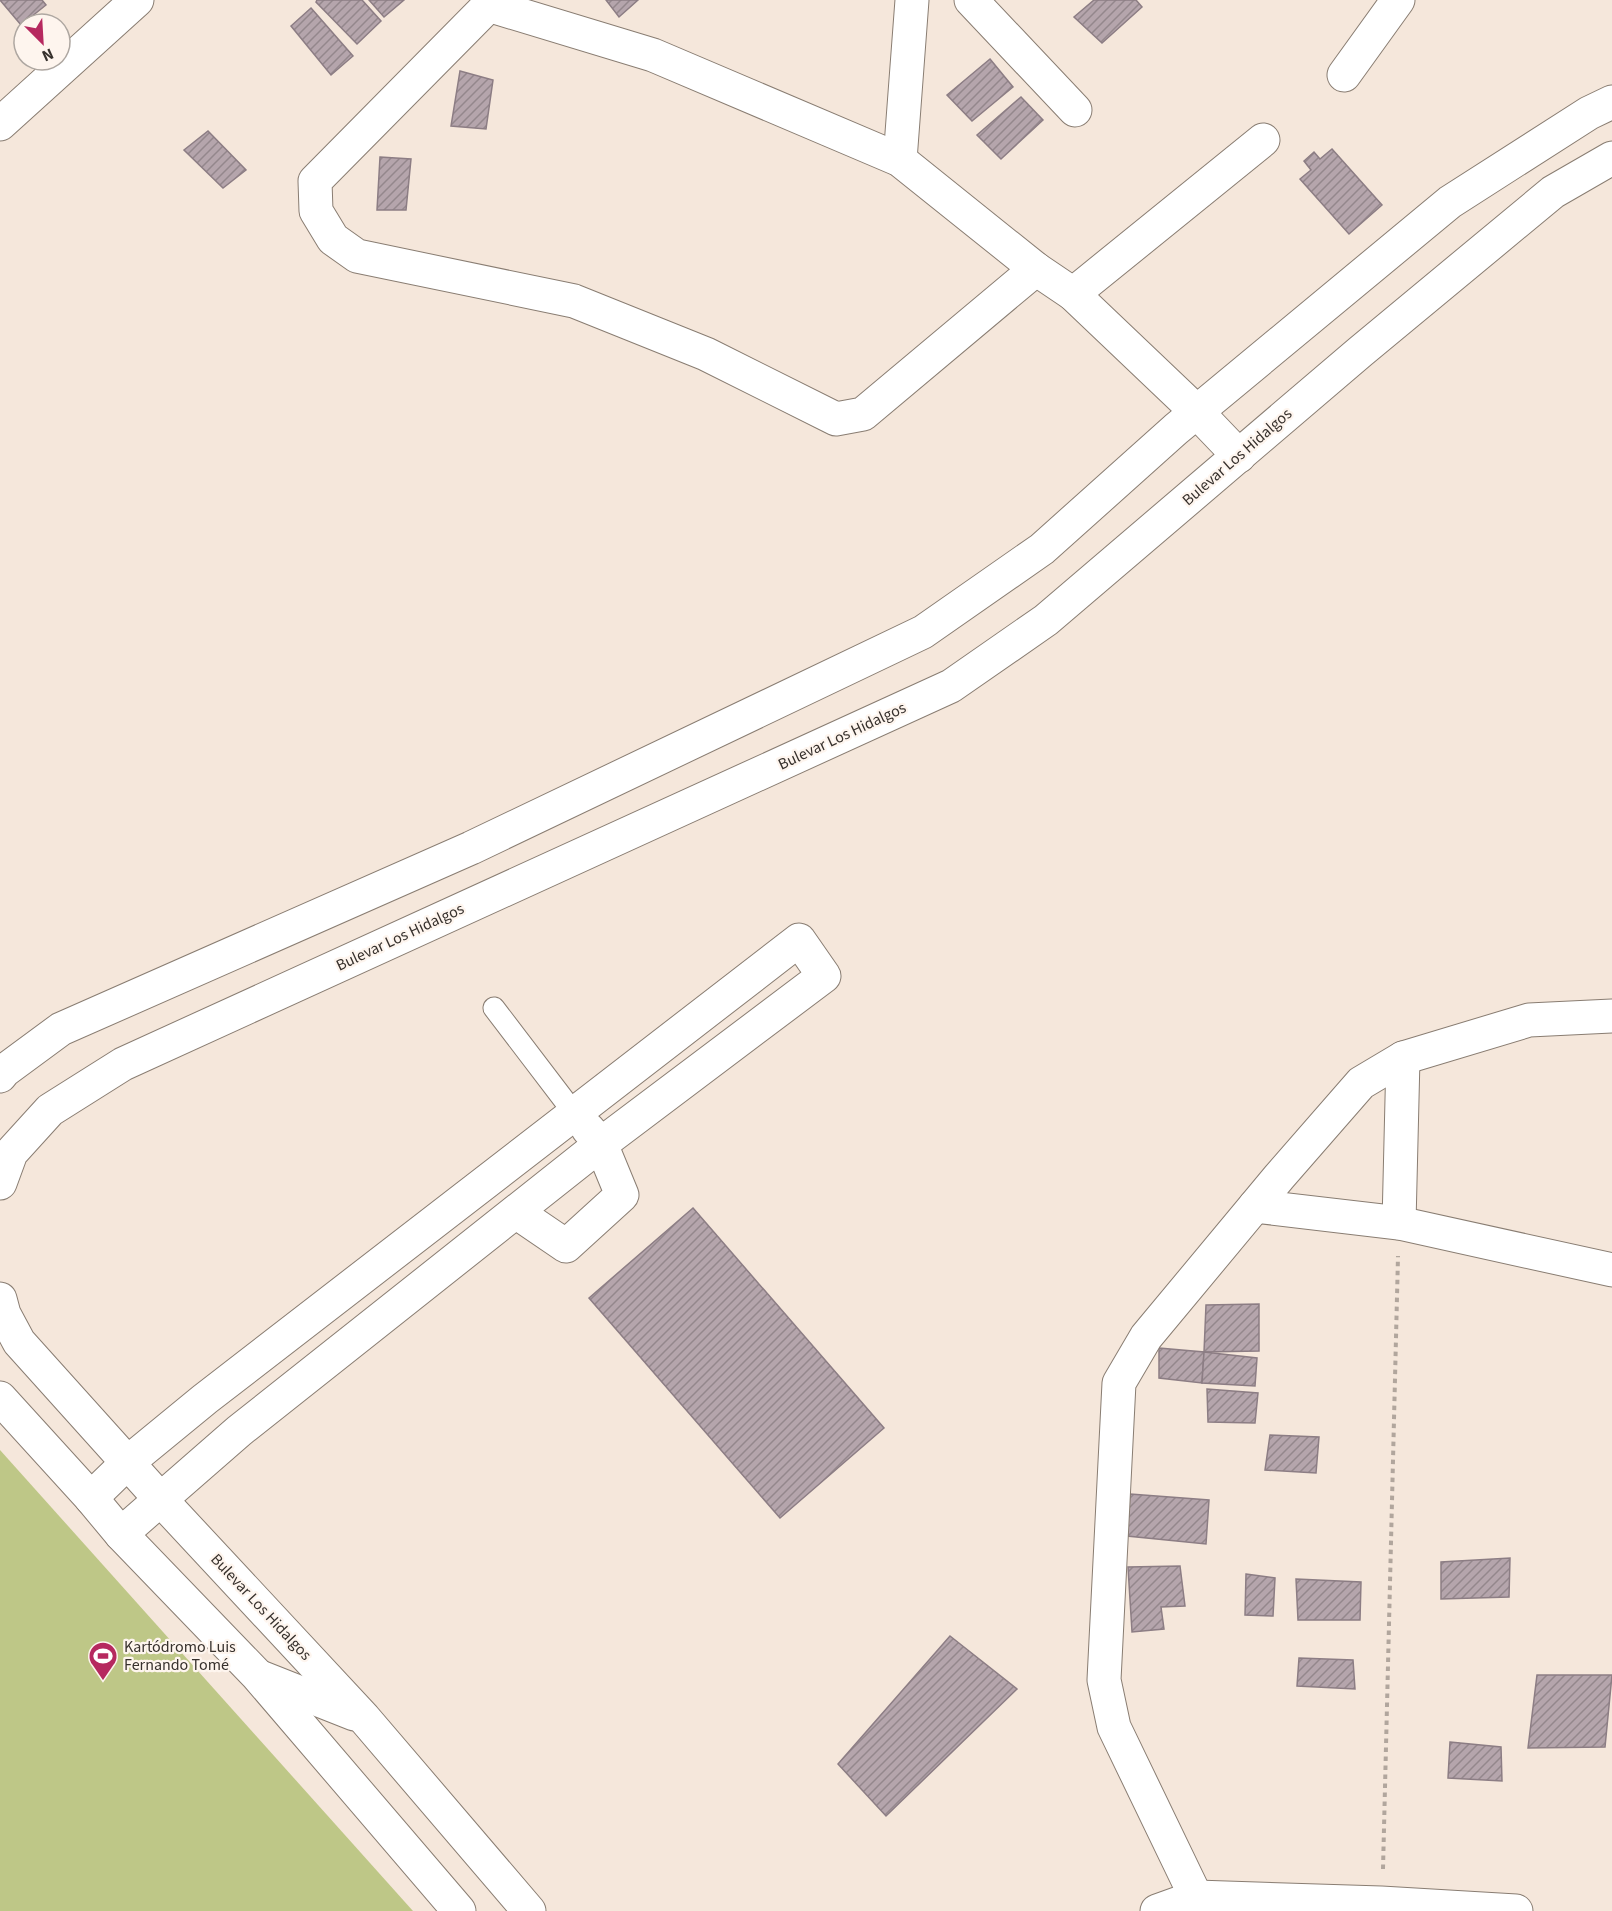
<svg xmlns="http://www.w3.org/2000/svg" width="1612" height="1911" viewBox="0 0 1612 1911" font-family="'Source Sans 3',sans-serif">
	<defs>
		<pattern id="building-hatch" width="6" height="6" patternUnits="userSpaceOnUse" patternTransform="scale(1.5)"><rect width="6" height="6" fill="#b5a5ac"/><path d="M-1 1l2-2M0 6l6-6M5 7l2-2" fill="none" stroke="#94878c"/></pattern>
	</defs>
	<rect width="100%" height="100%" fill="#f5e7db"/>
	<polygon fill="#bec787" points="0,1450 413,1911 0,1911"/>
	<g fill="url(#building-hatch)" stroke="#8c7d84" stroke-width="1.5">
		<polygon points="0,0 42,0 46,5 21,25"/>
		<polygon points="317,0 362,0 381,21 357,44 316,2"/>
		<polygon points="369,0 404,0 384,17"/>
		<polygon points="606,0 638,0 619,17"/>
		<polygon points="1094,0 1136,0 1142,7 1102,43 1074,17"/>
		<polygon points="311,8 353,56 331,75 291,26"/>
		<polygon points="990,59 1013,87 972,121 947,95"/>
		<polygon points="460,71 493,80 486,129 451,126"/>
		<polygon points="1021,97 1043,120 1001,159 977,135"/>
		<polygon points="208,131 246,170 223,188 184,150"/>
		<polygon points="1332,149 1382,205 1349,234 1300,179 1311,170 1304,161 1314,152 1320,159"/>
		<polygon points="380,157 411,159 406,210 377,210"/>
		<polygon points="693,1208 884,1428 780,1518 589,1298"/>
		<polygon points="1259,1304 1259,1351 1204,1352 1206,1305"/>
		<polygon points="1159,1348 1204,1352 1202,1383 1159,1378"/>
		<polygon points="1204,1352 1257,1358 1255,1386 1202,1383"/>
		<polygon points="1207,1389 1258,1393 1255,1423 1208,1422"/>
		<polygon points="1270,1435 1319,1437 1316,1473 1265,1470"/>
		<polygon points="1130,1494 1209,1500 1206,1544 1127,1536"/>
		<polygon points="1510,1558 1509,1597 1441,1599 1441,1562"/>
		<polygon points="1180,1566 1185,1606 1161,1607 1164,1629 1132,1632 1128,1567"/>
		<polygon points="1246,1574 1275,1578 1273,1616 1245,1615"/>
		<polygon points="1296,1579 1361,1582 1360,1620 1298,1620"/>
		<polygon points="950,1636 1017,1689 886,1816 838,1764"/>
		<polygon points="1299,1658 1353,1660 1355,1689 1297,1686"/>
		<polygon points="1537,1675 1612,1675 1605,1747 1528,1748"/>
		<polygon points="1450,1742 1501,1747 1502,1781 1448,1778"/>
	</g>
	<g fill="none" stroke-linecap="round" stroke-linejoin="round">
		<g stroke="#897d72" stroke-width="23">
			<polyline id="lane" points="494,1008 574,1113"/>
		</g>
		<g stroke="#897d72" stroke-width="35">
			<g id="street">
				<polyline points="494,0 315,181 316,211 333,239 357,256 574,301 706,354 836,419 863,414 1036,269"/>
				<polyline points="971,0 1075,110"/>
				<polyline points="488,5 653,55 900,160 1036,269 1073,294 1197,412 1239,456"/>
				<polyline points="1344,75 1398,0"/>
				<polyline points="0,124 137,0"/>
				<polyline points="900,160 912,0"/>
				<polyline points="1073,294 1263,140"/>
				<polyline points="0,1076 4,1071 61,1029 471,848 923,632 1042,549 1176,429 1450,202 1589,113 1612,102"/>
				<polyline points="0,1183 11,1153 50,1110 123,1064 951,686 1046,620 1360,352 1553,192 1612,158"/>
				<polyline points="1255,1206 1399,1223 1612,1270"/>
				<polyline points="516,1212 566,1246 622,1195 601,1144 588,1129"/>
				<polyline points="1399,1223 1403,1058"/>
				<polyline points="0,1299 4,1314 19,1342 162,1501 364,1718 529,1911"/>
				<polyline points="0,1398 91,1498 121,1534 257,1675 459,1911"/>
				<polyline points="91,1498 127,1463 205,1399 799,940 824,976 601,1144 239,1431 121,1534"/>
				<polyline points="263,1678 354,1714"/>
				<polyline points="1196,1897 1114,1727 1104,1680 1119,1383 1146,1337 1279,1177 1361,1083 1403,1058 1529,1020 1612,1016"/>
				<polyline points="1157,1911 1196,1897 1381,1903 1516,1911"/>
			</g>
		</g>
		<polyline stroke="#b1a69d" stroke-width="4" stroke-dasharray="4.5 4.5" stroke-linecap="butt" points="1383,1869 1398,1256"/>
		<use href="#lane" stroke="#fff" stroke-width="21"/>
		<use href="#street" stroke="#fff" stroke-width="33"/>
	</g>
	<defs>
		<g id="stadium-pin" transform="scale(1.5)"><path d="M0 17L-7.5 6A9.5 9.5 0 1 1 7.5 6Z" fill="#b6295f" stroke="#fef5ee"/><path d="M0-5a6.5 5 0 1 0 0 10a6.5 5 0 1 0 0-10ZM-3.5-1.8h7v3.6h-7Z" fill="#fff"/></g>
	</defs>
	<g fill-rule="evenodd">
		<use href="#stadium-pin" x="103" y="1656"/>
	</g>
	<g text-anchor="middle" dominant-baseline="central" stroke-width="4.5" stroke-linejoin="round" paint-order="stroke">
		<g font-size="16" fill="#37312d" stroke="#fef5ee">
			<text transform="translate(1237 457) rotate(-41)">Bulevar Los Hidalgos</text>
			<text transform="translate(842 736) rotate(-25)">Bulevar Los Hidalgos</text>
			<text transform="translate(400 937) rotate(-25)">Bulevar Los Hidalgos</text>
			<text transform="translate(261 1607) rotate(47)">Bulevar Los Hidalgos</text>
		</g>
		<g font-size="16" fill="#37312d" stroke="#fef5ee" text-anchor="start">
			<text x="124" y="1647">Kartódromo Luis<tspan x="124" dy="18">Fernando Tomé</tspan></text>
		</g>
	</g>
	<g transform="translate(42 42) rotate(156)"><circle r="28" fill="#fef5ee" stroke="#aea7a1" stroke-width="1.5"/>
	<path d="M0-4.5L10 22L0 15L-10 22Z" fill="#b6295f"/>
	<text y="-9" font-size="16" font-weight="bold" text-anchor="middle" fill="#37312d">N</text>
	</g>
</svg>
